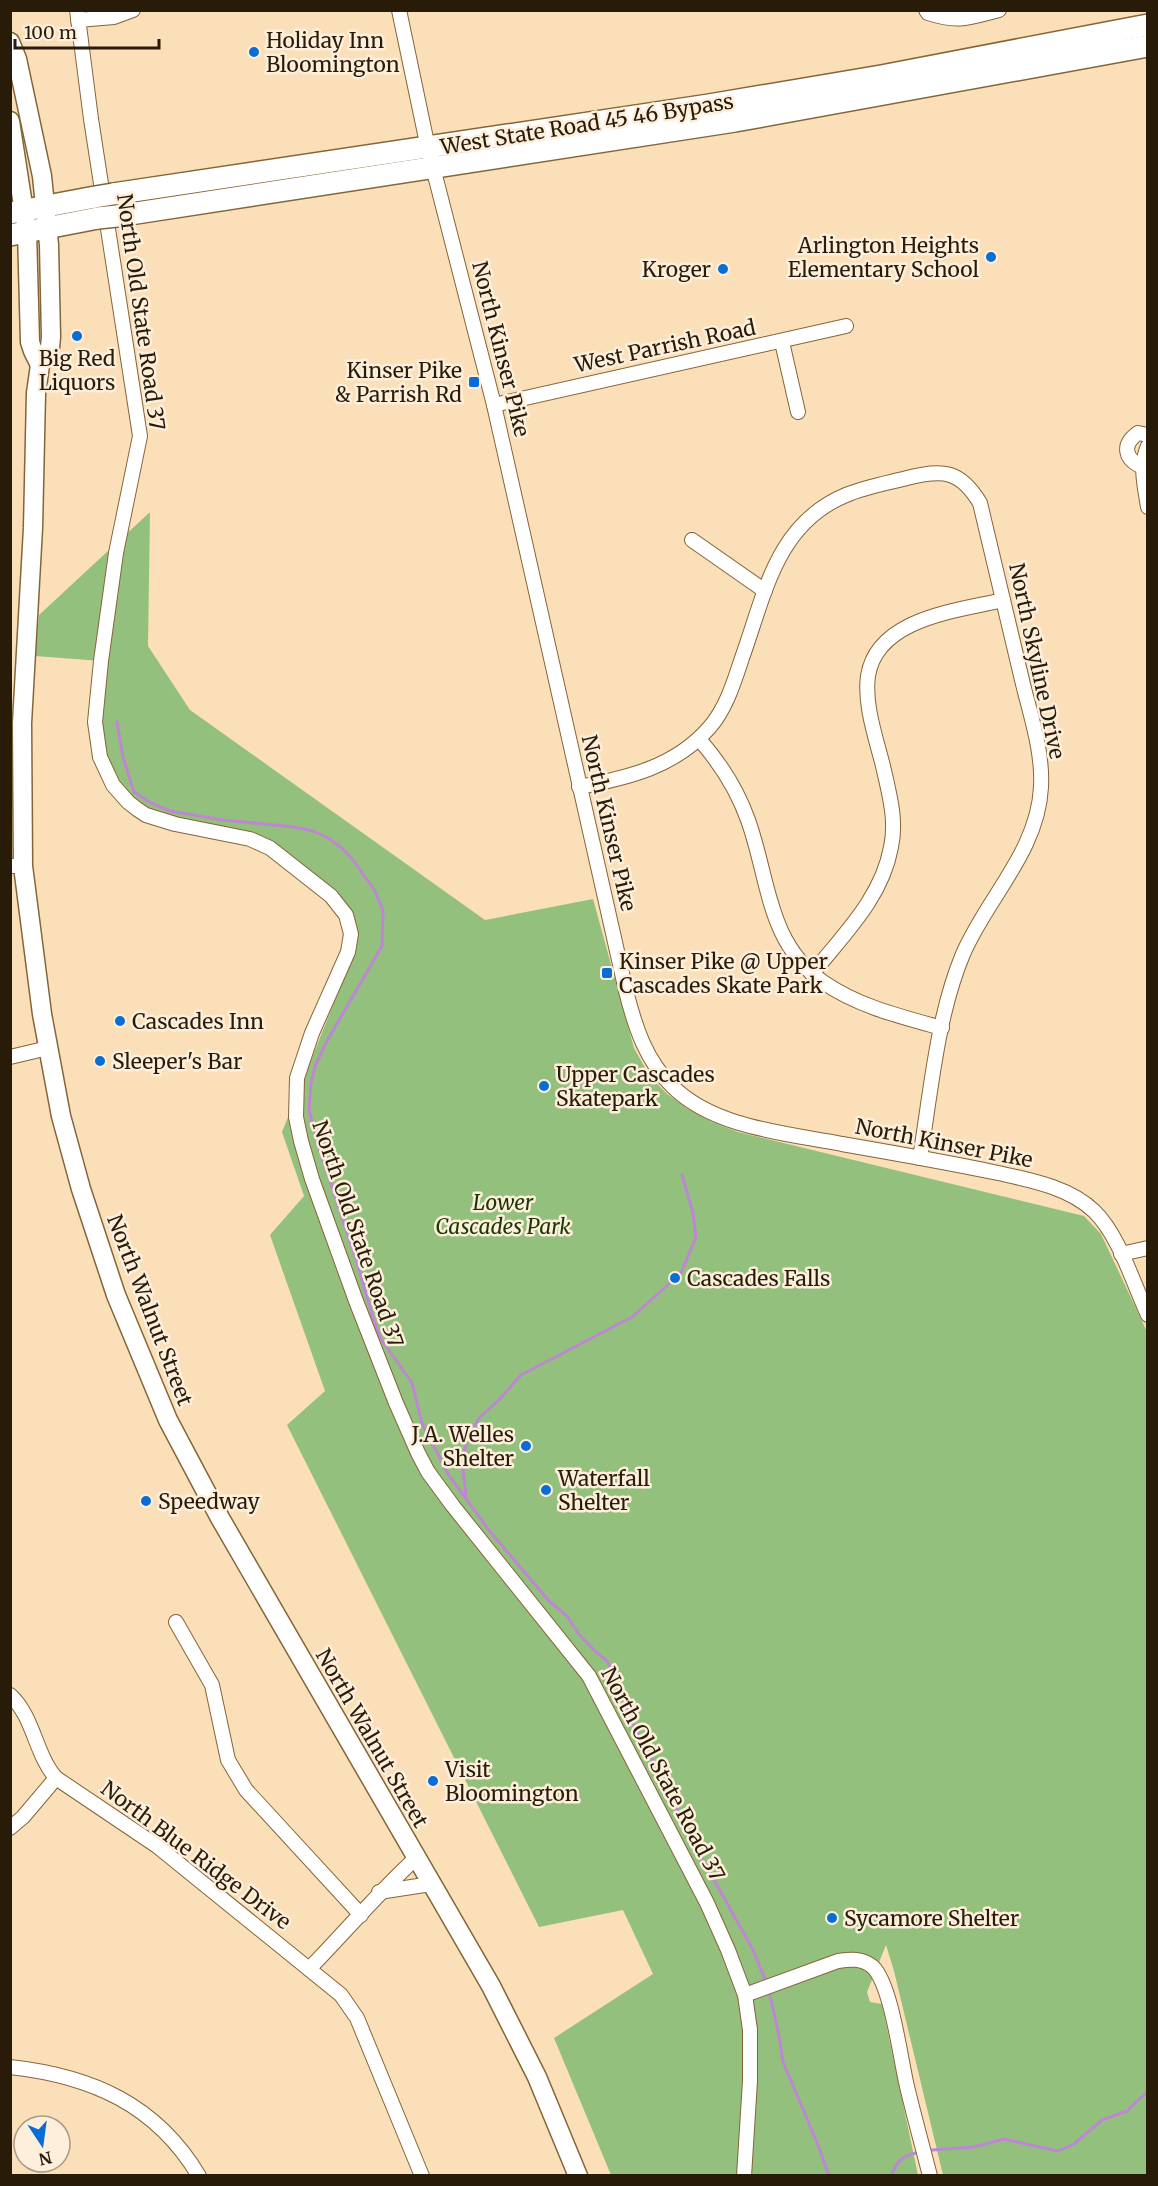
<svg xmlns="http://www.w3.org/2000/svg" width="1158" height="2186" viewBox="0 0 1158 2186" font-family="Merriweather,serif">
	<rect width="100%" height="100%" fill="#fbdfb8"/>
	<polygon fill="#94c07e" points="150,512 148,646 190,710 485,920 593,899 634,1048 649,1075 666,1093 686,1108 712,1122 738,1132 1084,1216 1101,1234 1148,1334 1147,2175 943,2175 894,1971 886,1945 867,1992 870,2002 882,2004 918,2175 611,2175 554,2038 653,1974 623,1910 539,1927 287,1425 325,1391 270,1235 304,1196 282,1132 354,953 356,930 283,852 151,811 129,799 117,784 101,745 101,661 35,656 39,615"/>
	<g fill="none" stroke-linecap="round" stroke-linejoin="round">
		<g stroke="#bd87d3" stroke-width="3">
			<polyline points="117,722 123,757 134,792 151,803 170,811 223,820 294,827 313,831 328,838 342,848 353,860 375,891 383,911 382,946 327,1041 315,1066 311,1084 309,1110 319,1148 355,1256 374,1321 381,1339 412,1383 422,1423 448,1474 488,1529 549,1601 567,1616 578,1633 594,1650 607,1661 624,1693 629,1715 641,1740 657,1767 688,1833 753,1950 767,1984"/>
			<polyline points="466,1496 462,1460 468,1439 479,1418 499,1400 521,1375 632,1317 681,1273 696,1237 693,1213 682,1175"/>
			<polyline points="769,1990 779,2036 783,2062 818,2145 829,2176"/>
			<polyline points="932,2150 974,2147 1004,2139 1058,2151 1074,2144 1102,2120 1127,2111 1148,2091"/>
			<path d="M891 2176C897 2162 901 2156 916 2153"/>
		</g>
		<g stroke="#846538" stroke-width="16">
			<g id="minor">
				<polyline points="77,10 91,119 140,436 116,553 101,661 95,722 100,757 113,785 128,802 137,809 146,815 175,824 250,839 270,848 331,896 346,915 351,934 348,952 312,1033 297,1078 296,1117 301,1141 312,1179 356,1301 396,1403 418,1453 428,1472 453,1506 589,1676 707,1903 728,1950 745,1995 750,2030 750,2081 744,2176"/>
				<path d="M399 10 428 148 494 405 626 991C635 1027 646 1061 673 1087 715 1128 786 1133 842 1144 894 1153 946 1162 998 1173 1030 1180 1069 1187 1094 1211 1119 1235 1133 1283 1148 1315"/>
				<path d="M926 10 928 13C959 23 968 18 999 10"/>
				<polyline points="78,20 114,17 133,10"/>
				<polyline points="782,342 798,412"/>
				<polyline points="494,405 846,326"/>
				<path d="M1148 446C1139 466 1145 487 1148 507"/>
				<path d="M1143 467C1125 460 1121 445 1138 433L1148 435"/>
				<polyline points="692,540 765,591"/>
				<path d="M699 739C721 764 737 789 748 820 769 878 767 943 823 982 857 1006 902 1017 942 1028"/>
				<path d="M579 787C627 778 675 767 709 728 726 709 734 682 742 658 765 594 776 524 846 495 865 487 887 483 907 478 943 469 960 470 980 503 994 562 1008 621 1022 680 1030 714 1043 751 1041 787 1038 851 987 898 963 954 937 1016 931 1091 920 1158"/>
				<polyline points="10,866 23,866"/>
				<path d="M812 974C843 935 882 898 891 847 897 820 889 793 883 766 876 738 864 705 868 676 877 618 957 611 1003 600"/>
				<polyline points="10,1057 48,1048"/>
				<polyline points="1121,1254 1148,1248"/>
				<polyline points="176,1622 212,1685 228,1760 246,1790 361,1915"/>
				<path d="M10 1695C34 1717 35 1754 56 1778L157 1846 341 1995 357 2018 422 2176"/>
				<polyline points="10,1828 23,1817 56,1778"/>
				<polyline points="379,1892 431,1884"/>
				<path d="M309 1969C345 1932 378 1893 416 1858"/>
				<path d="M745 1995 838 1961C851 1959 862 1958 873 1967 891 1985 900 2055 906 2082 913 2113 922 2144 930 2176"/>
				<path d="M10 2067C91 2076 156 2104 199 2176"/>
			</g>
		</g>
		<g stroke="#846538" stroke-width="21">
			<g id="major">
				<polyline points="10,42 17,59 42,176 49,245 51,337 50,347 40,365 36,393 33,528 22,723 23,866 42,1014 61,1116 81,1189 116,1295 168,1420 220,1518 491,1986 537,2077 578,2176"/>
				<polyline points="10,121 27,231 30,342 33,351 40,365"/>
			</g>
		</g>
		<g stroke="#846538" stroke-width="24">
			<g id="highway">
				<polyline points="113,194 709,105 881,76 1148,25"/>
				<polyline points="10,213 95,197"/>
				<polyline points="117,216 735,121 1148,46"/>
				<polyline points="10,235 98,218"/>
			</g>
		</g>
		<use href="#minor" stroke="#fff" stroke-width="14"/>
		<use href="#major" stroke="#fff" stroke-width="18"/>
		<use href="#highway" stroke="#fff" stroke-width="21"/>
		<g stroke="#846538" stroke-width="24" stroke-linecap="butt">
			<g id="highway-bridge">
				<polyline points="95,197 113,194"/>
				<polyline points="98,218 117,216"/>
			</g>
		</g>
		<use href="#highway-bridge" stroke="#fff" stroke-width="21"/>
	</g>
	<g fill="#086dd5" stroke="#fdefdc" stroke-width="2">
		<circle cx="254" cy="52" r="6"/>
		<circle cx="991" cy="257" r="6"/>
		<circle cx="723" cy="269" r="6"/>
		<circle cx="77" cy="336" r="6"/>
		<rect x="468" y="376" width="12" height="12" rx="3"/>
		<rect x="601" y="967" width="12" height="12" rx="3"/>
		<circle cx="120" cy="1021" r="6"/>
		<circle cx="100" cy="1061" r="6"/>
		<circle cx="544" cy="1086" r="6"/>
		<circle cx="675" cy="1278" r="6"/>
		<circle cx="526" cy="1446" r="6"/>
		<circle cx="546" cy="1490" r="6"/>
		<circle cx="146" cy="1501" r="6"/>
		<circle cx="433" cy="1781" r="6"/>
		<circle cx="832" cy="1918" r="6"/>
	</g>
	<g text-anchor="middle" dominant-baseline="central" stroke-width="5" stroke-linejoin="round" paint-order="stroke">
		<g font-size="21" fill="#281c08" stroke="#fdefdc" text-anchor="start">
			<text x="266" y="40">Holiday Inn<tspan x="266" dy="24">Bloomington</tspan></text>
			<text x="979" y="245" text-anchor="end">Arlington Heights<tspan x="979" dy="24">Elementary School</tspan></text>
			<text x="711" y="269" text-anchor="end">Kroger</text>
			<text x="77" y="358" text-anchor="middle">Big Red<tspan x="77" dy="24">Liquors</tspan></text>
			<text x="462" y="370" text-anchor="end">Kinser Pike<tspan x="462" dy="24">&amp; Parrish Rd</tspan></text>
			<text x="619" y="961">Kinser Pike @ Upper<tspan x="619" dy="24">Cascades Skate Park</tspan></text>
			<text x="132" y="1021">Cascades Inn</text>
			<text x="112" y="1061">Sleeper's Bar</text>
			<text x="556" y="1074">Upper Cascades<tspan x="556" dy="24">Skatepark</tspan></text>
			<text x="687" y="1278">Cascades Falls</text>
			<text x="514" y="1434" text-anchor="end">J.A. Welles<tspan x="514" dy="24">Shelter</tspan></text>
			<text x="558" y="1478">Waterfall<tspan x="558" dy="24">Shelter</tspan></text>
			<text x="158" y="1501">Speedway</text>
			<text x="445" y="1769">Visit<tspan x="445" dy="24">Bloomington</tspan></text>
			<text x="844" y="1918">Sycamore Shelter</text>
		</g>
		<g font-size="21" fill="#281c08" stroke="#fdefdc">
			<text transform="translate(587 124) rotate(-9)">West State Road 45 46 Bypass</text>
			<text transform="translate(141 312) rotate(82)">North Old State Road 37</text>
			<text transform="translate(665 346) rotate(-12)">West Parrish Road</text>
			<text transform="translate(501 349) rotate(76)">North Kinser Pike</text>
			<text transform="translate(1037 661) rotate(78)">North Skyline Drive</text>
			<text transform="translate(609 823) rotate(77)">North Kinser Pike</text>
			<text transform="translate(944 1143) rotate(11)">North Kinser Pike</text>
			<text transform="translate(358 1234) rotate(71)">North Old State Road 37</text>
			<text transform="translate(150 1310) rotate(69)">North Walnut Street</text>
			<text transform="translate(372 1738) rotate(60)">North Walnut Street</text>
			<text transform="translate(663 1774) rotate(62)">North Old State Road 37</text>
			<text transform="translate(196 1855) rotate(37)">North Blue Ridge Drive</text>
		</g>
		<g font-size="21" font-style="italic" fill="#173800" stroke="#fdefdc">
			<text x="503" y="1202">Lower<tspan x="503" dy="24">Cascades Park</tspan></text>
		</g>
	</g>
	<rect width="1158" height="2186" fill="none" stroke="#281c08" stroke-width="24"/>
	<g transform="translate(42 2144) rotate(167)"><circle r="28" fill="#fdefdc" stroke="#a89b87" stroke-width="1.5"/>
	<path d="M0-4.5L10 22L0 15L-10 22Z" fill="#086dd5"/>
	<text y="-9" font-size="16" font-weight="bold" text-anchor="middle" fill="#281c08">N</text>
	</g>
	<path d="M15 39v9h144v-9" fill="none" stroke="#281c08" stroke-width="3"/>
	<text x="24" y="39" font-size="18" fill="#281c08" stroke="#fdefdc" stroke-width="4.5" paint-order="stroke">100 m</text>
</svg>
